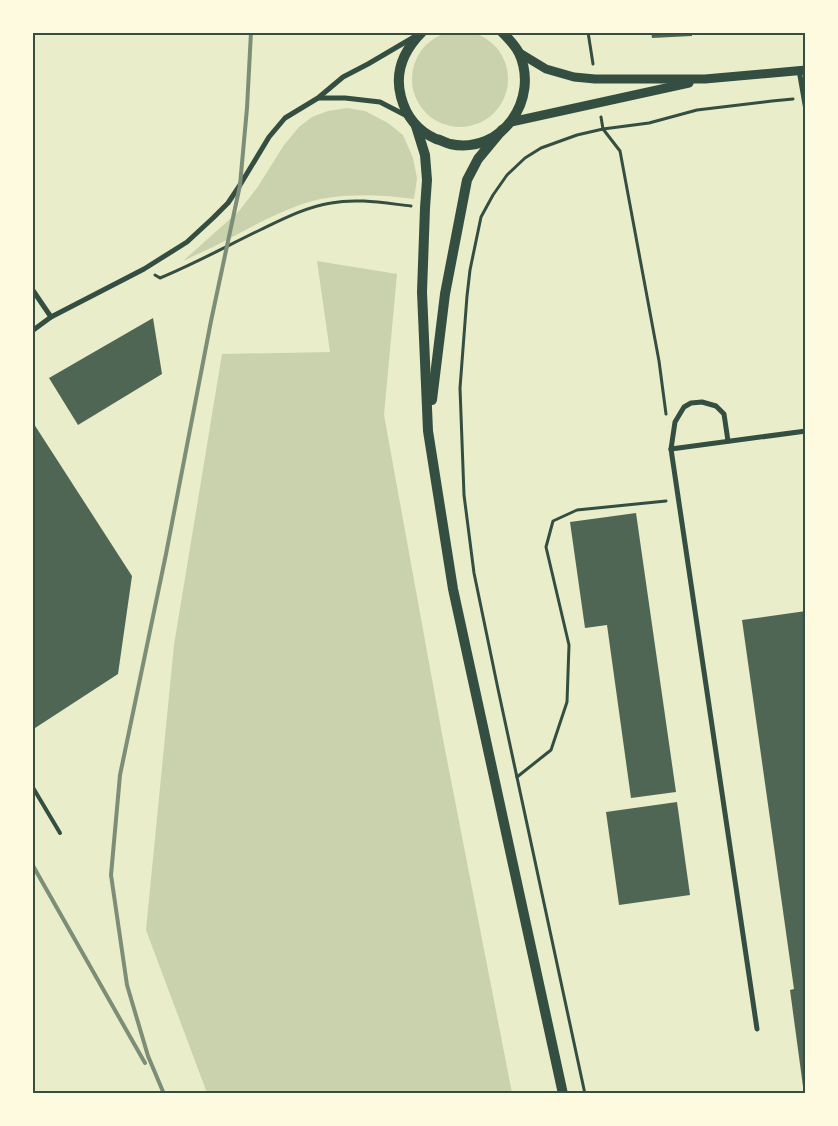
<svg xmlns="http://www.w3.org/2000/svg" width="838" height="1126" viewBox="0 0 838 1126" font-family="'Sofia Sans Condensed',sans-serif">
	<rect width="100%" height="100%" fill="#e9edc9"/>
	<g fill="#cad2ad">
		<circle cx="460" cy="79" r="48"/>
		<path d="M347 108 365 111 388 123 403 135 413 158 417 178 414 199C377 194 332 192 297 206 277 213 257 224 238 234 220 244 202 252 183 261L239 211 257 188 284 145 299 127 312 117 328 111Z"/>
		<polygon points="317,261 397,274 384,415 442,734 512,1093 207,1093 146,930 174,645 222,354 330,352"/>
	</g>
	<g fill="#4f6655">
		<polygon points="651,32 692,32 692,36 652,38"/>
		<polygon points="153,318 162,374 78,425 49,378"/>
		<polygon points="32,421 132,576 118,674 32,730"/>
		<polygon points="636,513 676,792 631,798 607,625 585,628 570,522"/>
		<polygon points="806,611 806,1094 804,1094 790,990 794,989 742,620"/>
		<polygon points="677,802 690,895 619,905 606,812"/>
	</g>
	<g fill="none" stroke-linecap="round" stroke-linejoin="round">
		<g stroke="#344e41" stroke-width="3">
			<polyline points="588,32 593,64"/>
			<polyline points="601,117 603,129 620,151 659,361 666,414"/>
			<path d="M155 275 160 278C194 264 227 246 260 230 283 219 306 207 331 203 357 198 384 203 411 206"/>
			<polyline points="517,777 551,750 567,702 569,645 546,547 553,521 577,510 666,501"/>
			<polyline points="585,1094 498,689 474,573 464,495 460,388 467,296 470,270 481,217 493,195 507,175 525,158 541,148 577,135 603,129 649,123 697,110 772,101 793,99"/>
		</g>
		<polyline stroke="#344e41" stroke-width="4" points="32,786 60,833"/>
		<g stroke="#344e41" stroke-width="5">
			<polyline points="799,70 806,110"/>
			<polyline points="319,98 345,98 380,102 407,116"/>
			<polyline points="32,289 51,317"/>
			<polyline points="32,331 51,317 144,269 187,242 213,218 228,203 240,185 269,137 285,118 318,98 343,77 368,64 414,37"/>
			<polyline points="671,449 675,422 684,407 691,403 702,402 716,406 724,414 728,441"/>
			<polyline points="757,1029 671,449 806,431"/>
		</g>
		<g stroke="#344e41" stroke-width="9">
			<polyline points="518,52 546,69 574,77 595,79 705,79 806,70"/>
			<polyline points="511,122 689,83"/>
		</g>
		<g stroke="#344e41" stroke-width="10">
			<path d="M422 32C404 50 394 71 401 97 406 116 418 131 436 139 441 140 446 143 450 144 502 155 540 99 519 53 515 45 509 39 502 32"/>
			<polyline points="416,126 425,155 427,180 425,208 422,292 428,431 453,589 563,1094"/>
			<polyline points="432,400 445,294 467,180 478,159 502,130"/>
		</g>
		<g stroke="#7c8e77" stroke-width="4">
			<polyline points="32,864 145,1063"/>
			<polyline points="164,1094 148,1056 127,985 111,875 120,775 166,554 211,321 240,185 247,108 251,32"/>
		</g>
	</g>
	<rect width="838" height="1126" fill="none" stroke="#fefae0" stroke-width="68"/>
	<rect x="34" y="34" width="770" height="1058" fill="none" stroke="#344e41" stroke-width="2"/>
</svg>
